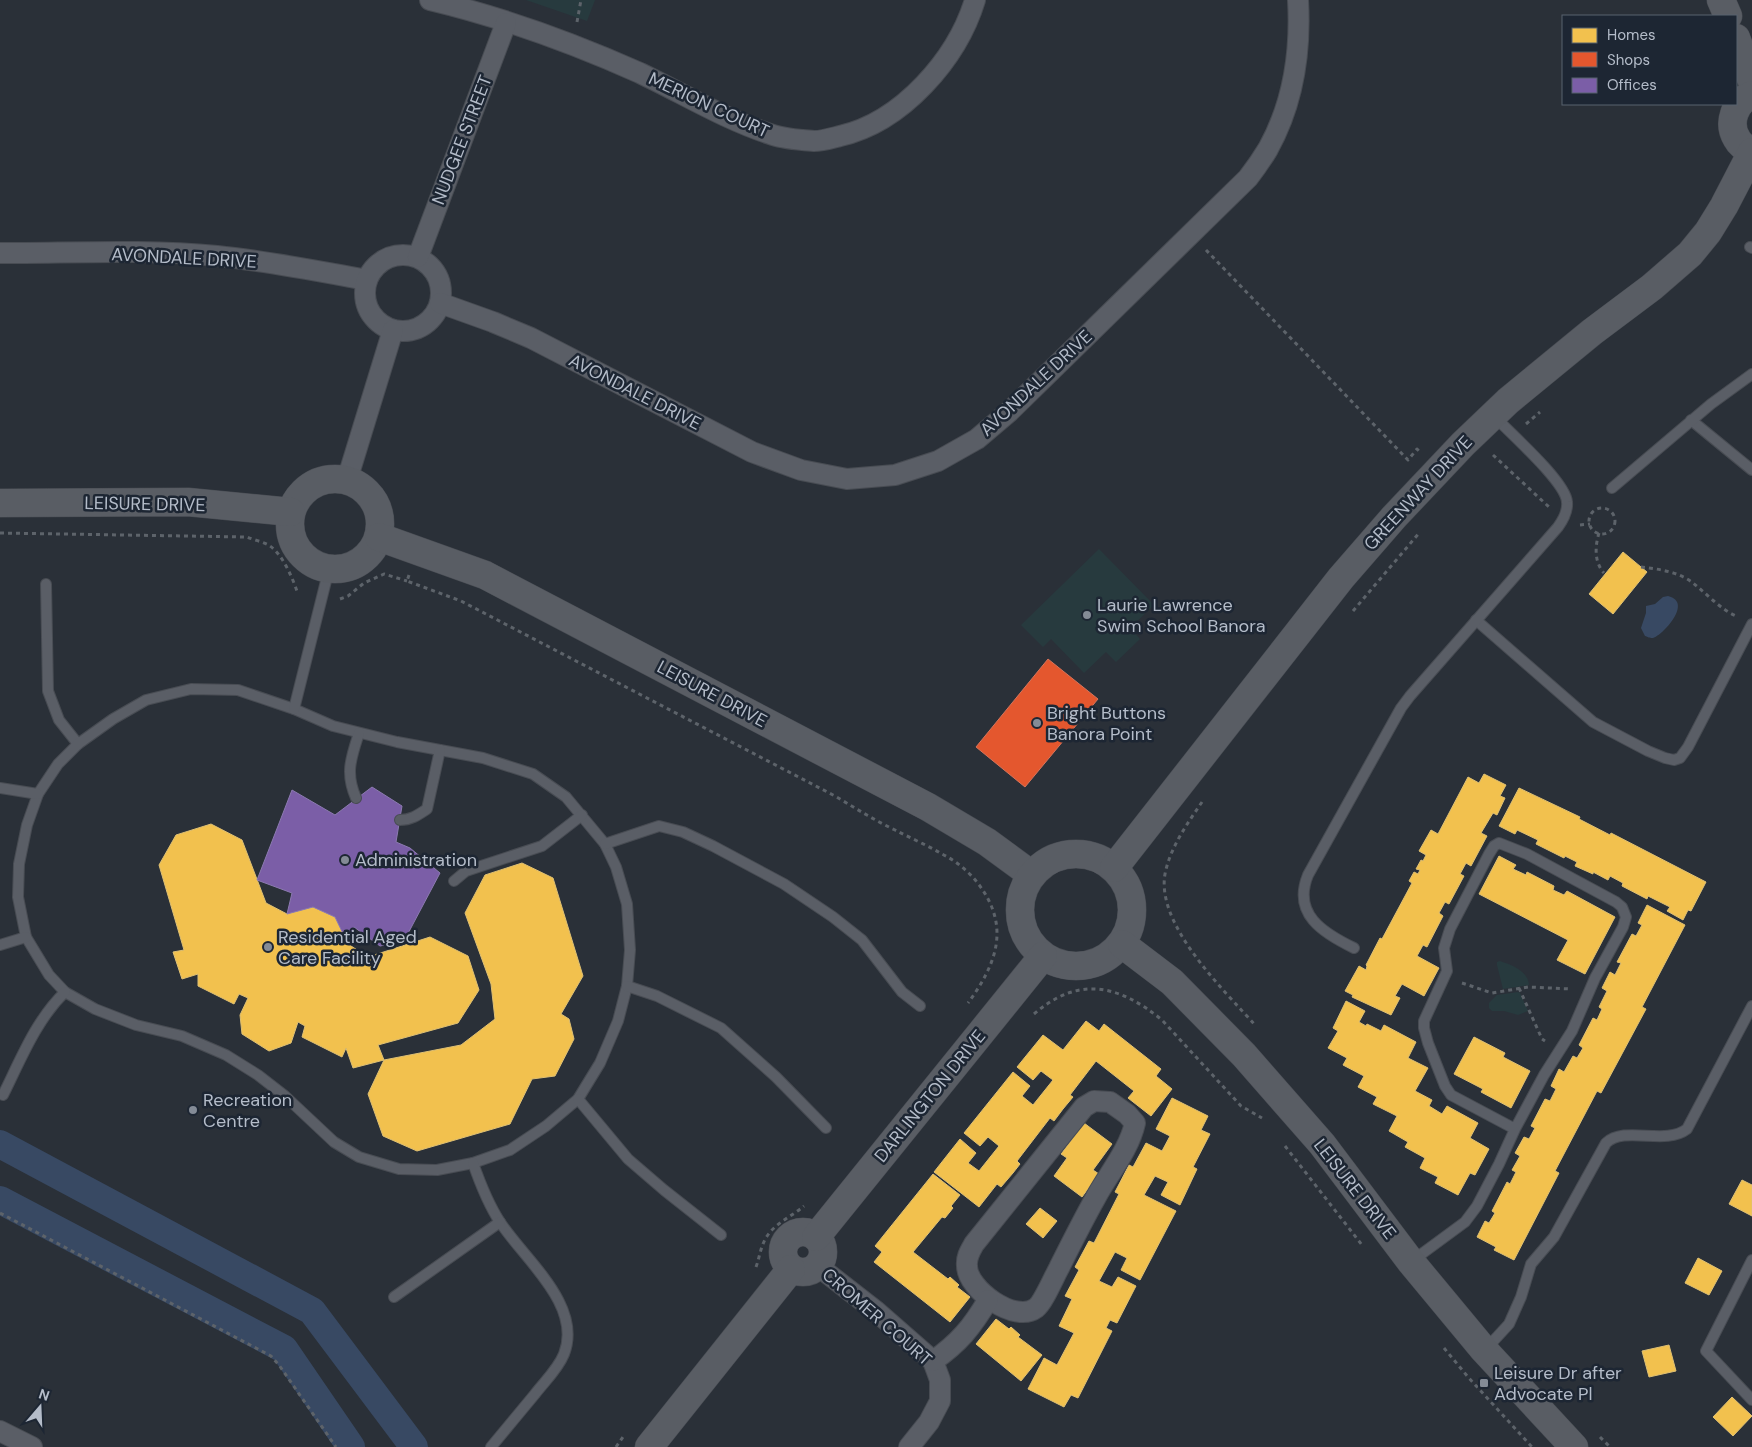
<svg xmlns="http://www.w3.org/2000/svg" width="1752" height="1447" viewBox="0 0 1752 1447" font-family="'DM Sans',sans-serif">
	<rect width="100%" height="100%" fill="#2a3038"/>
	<g fill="#273a3e">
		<polygon points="526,0 595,0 587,21"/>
		<polygon points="1099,549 1154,605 1130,628 1140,639 1116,662 1106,652 1084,673 1051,639 1043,647 1021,625"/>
		<path d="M1500 961C1512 965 1528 971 1529 985L1503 989 1497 965V962Z"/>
		<polygon points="1518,992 1520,993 1528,1011 1518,1015 1504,1011 1492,1011 1489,1008 1489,1003 1497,995"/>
	</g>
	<path fill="#384963" d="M1668 596C1694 602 1662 636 1653 638 1649 638 1648 637 1645 636L1641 628 1646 613V606L1655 604 1663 597Z"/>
	<g fill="#f2c14e" stroke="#dfc073">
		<polygon points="1623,552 1647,572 1613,614 1589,594"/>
		<polygon points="1484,774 1506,785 1500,796 1505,798 1497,815 1493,813 1481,833 1487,836 1471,866 1466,863 1460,874 1464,876 1449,904 1445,902 1439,913 1443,916 1427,947 1423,945 1417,956 1439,968 1424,996 1402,984 1395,996 1400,998 1391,1015 1352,997 1353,995 1345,991 1359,966 1366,970 1367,966 1366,965 1380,938 1382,939 1412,883 1409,881 1414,872 1418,874 1420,870 1416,869 1421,860 1423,861 1426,855 1419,851 1431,830 1438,834 1468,777 1479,783"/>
		<polygon points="1519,788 1580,817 1579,819 1610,835 1611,833 1706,882 1691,911 1688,910 1683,920 1667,911 1670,907 1648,896 1647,899 1622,886 1623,883 1610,876 1608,880 1593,872 1593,874 1575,866 1577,862 1565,856 1564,858 1536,844 1538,840 1517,830 1515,834 1499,826"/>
		<polygon points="211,824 242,840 266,903 287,914 313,907 335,917 348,944 368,957 430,937 468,956 479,990 458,1023 378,1045 384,1060 353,1068 346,1048 342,1057 302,1037 305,1026 298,1022 291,1043 269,1051 242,1034 240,1015 248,998 239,994 234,1004 198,986 198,974 182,979 173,952 184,950 159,865 176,835"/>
		<polygon points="1499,856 1516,865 1513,869 1526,875 1527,872 1554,886 1553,890 1564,895 1567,891 1615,917 1585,974 1557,960 1568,940 1479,894"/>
		<polygon points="522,863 553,878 583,976 561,1014 569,1019 574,1039 555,1076 532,1079 510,1124 417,1151 383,1136 368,1094 384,1060 461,1045 495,1019 491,984 465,913 485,875"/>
		<polygon points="1647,905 1685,925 1642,1007 1646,1009 1601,1093 1597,1091 1555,1171 1559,1173 1514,1260 1494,1250 1496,1247 1477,1237 1485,1221 1489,1223 1495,1213 1492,1211 1507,1182 1510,1184 1516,1172 1512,1170 1520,1156 1515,1153 1524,1137 1529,1139 1535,1128 1531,1126 1545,1099 1550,1101 1556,1089 1551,1086 1559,1069 1564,1072 1573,1056 1577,1058 1583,1048 1579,1045 1593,1018 1597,1020 1602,1009 1599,1007 1607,991 1602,988 1610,972 1615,975 1621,963 1617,962 1632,934 1636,936 1642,925 1638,923"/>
		<polygon points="1346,1001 1365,1011 1359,1022 1366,1026 1367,1024 1381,1031 1384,1025 1416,1042 1408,1058 1428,1068 1415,1091 1432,1100 1429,1106 1442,1114 1447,1106 1478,1123 1470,1138 1489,1149 1475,1175 1470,1173 1458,1195 1435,1183 1438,1177 1420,1168 1425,1158 1405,1147 1408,1142 1389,1131 1397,1116 1373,1104 1377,1097 1358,1087 1364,1076 1343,1065 1347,1058 1328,1048 1338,1031 1333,1028"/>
		<polygon points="1086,1021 1099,1031 1104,1024 1161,1069 1156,1076 1172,1089 1151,1116 1128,1098 1134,1091 1096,1061 1070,1095 1073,1097 1063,1109 1054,1121 1050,1118 1017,1161 1020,1164 1013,1173 1001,1187 997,1184 979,1207 934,1172 960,1139 976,1153 968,1163 979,1171 999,1146 988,1137 980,1146 964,1133 1013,1072 1030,1086 1022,1096 1033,1105 1053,1080 1041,1071 1033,1080 1017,1067 1043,1035 1063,1050"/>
		<polygon points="1474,1037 1505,1053 1503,1057 1530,1071 1511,1108 1481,1092 1483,1089 1454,1074"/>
		<polygon points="1172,1098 1208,1116 1201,1130 1210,1134 1193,1167 1197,1169 1180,1205 1161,1195 1168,1182 1155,1176 1144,1195 1176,1211 1140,1280 1121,1270 1127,1258 1115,1252 1099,1281 1112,1287 1118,1277 1136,1286 1117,1323 1110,1320 1106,1328 1112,1331 1078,1398 1071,1395 1064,1407 1028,1389 1044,1358 1057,1365 1074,1333 1059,1326 1072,1299 1065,1296 1079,1270 1075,1267 1089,1241 1094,1243 1119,1194 1115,1192 1129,1165 1133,1167 1146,1143 1162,1151 1170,1136 1156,1129"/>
		<polygon points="1084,1123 1112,1144 1093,1170 1099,1174 1082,1197 1054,1176 1067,1158 1061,1154"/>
		<polygon points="933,1174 960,1195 951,1206 953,1208 945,1218 942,1217 913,1252 948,1279 950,1277 959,1285 957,1287 970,1297 950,1322 874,1262 882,1252 875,1246"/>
		<polygon points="1742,1180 1752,1185 1752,1216 1729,1204"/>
		<polygon points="1040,1208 1057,1221 1043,1238 1026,1224"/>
		<polygon points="1698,1258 1722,1271 1709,1295 1685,1283"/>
		<polygon points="996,1319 1009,1329 1011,1327 1020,1335 1018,1337 1042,1355 1021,1381 976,1344"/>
		<polygon points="1669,1345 1676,1371 1649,1377 1642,1351"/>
		<polygon points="1732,1397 1752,1416 1733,1436 1713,1417"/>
	</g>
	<polygon fill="#e4572e" stroke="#d6755c" points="1048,659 1098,699 1025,787 976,747"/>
	<polygon fill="#7b5ea7" stroke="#8c7ab1" points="372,787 402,806 396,842 410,848 440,873 404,941 380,946 354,927 348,944 335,917 313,907 287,914 292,893 257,880 292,790 335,815"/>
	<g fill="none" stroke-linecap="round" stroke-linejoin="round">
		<g stroke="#384963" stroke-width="28">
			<polyline points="0,1144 312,1311 414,1447"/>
			<polyline points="0,1200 284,1349 351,1447"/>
		</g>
		<g stroke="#484c53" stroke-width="12">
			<g id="lane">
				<polyline points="1750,247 1752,248"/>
				<polyline points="1691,420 1752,470"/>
				<polyline points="1612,488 1711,404 1752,374"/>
				<polyline points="46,584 48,691 59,720 78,744"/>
				<polyline points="1476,620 1593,722 1648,751 1665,758 1674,760 1680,758 1688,747 1752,624"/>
				<polygon points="191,689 238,690 294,709 333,726 397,742 483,758 533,774 566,797 605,844 616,867 627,904 630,950 627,986 618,1021 600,1063 578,1099 546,1126 510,1150 473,1163 437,1170 399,1169 359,1157 334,1142 285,1096 258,1075 226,1055 182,1036 136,1025 95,1009 65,992 49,975 26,937 18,897 19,864 27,825 38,794 58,764 78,744 113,719 146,700"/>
				<polyline points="294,709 329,569"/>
				<polyline points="0,788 38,794"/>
				<path d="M356 798C345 773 351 758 359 733"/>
				<path d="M400 820C411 820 418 815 427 809L440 750"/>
				<polyline points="605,844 659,826 683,832 713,846 784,884 833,917 862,940 902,992 920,1006"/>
				<polyline points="454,881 466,871 542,846 582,815"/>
				<polyline points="0,945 26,937"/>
				<path d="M1354 948C1323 933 1292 914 1308 875L1401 708 1410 696 1558 527C1563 520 1568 511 1567 502 1566 482 1509 432 1494 416"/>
				<polyline points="627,986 657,996 721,1028 776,1077 826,1128"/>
				<path d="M3 1095C21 1059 36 1020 65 992"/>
				<polyline points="578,1099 628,1159 664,1190 721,1235"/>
				<path d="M473 1163C480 1183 488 1204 500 1222 524 1259 583 1305 564 1354 558 1369 545 1381 535 1394 520 1412 506 1429 491 1447"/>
				<polyline points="1752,1260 1706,1351 1752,1400"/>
				<polyline points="1412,1261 1465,1222 1477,1206 1499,1164 1515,1129 1544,1075 1572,1031 1595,978 1623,927 1626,917 1622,907 1616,902 1527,854 1499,843 1494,846 1489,854 1450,929 1444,948 1447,971 1424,1021 1424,1028 1428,1043 1445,1086 1451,1095 1515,1129"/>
				<polyline points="394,1297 500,1222"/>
				<path d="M1485 1350 1509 1324 1521 1297 1531 1264 1554 1237 1606 1143C1625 1125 1665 1146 1687 1129L1752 1006"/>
			</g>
		</g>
		<g stroke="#484c53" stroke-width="22">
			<g id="street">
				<path d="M430 0C501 17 573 43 640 73 684 94 726 120 773 135 785 139 801 140 814 141 822 141 832 138 840 136 902 122 957 59 975 0"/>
				<path d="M0 253C72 253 145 249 217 256 267 261 317 271 367 280"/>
				<circle cx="403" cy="293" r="38"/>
				<polyline points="418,257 506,23"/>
				<path d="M440 303 493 322 531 338 752 452 801 470 847 479 895 475 938 461 977 439 1010 411 1248 178C1255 169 1262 159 1268 149 1293 104 1301 52 1298 0"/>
				<polyline points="347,480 393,330"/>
				<path d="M1094 1101 1110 1102 1127 1114 1135 1123C1129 1150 1109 1173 1096 1197 1083 1220 1071 1244 1059 1268 1054 1277 1043 1303 1036 1308 1015 1324 967 1289 967 1266 966 1257 970 1251 974 1244L1084 1107Z"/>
				<polyline points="818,1266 877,1312 933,1361 940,1380 940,1401 929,1422 909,1447"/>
				<path d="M933 1361C959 1343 972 1327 988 1300"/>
				<polyline points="0,1431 32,1447"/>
			</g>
		</g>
		<g stroke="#484c53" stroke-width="29">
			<g id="secondary">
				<polyline points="1721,0 1728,16"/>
				<polyline points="1736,38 1752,81"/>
				<path d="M1752 95C1735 101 1727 123 1737 139 1740 145 1746 148 1752 152"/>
				<circle cx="335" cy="524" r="45"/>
				<polyline points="0,503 188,502 291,512"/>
				<polyline points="379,537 485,575 928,807 987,842 1032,875"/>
				<circle cx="1076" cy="910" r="56"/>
				<polyline points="1114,868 1341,578 1394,517 1463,444 1508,401 1592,332 1652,287 1690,254 1708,232 1724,206 1752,152"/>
				<polyline points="1122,944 1172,982 1244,1055 1322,1144 1411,1262 1484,1350 1574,1447"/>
				<circle cx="803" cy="1252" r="20"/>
				<polyline points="816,1237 1043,956"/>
				<polyline points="649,1447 791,1269"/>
			</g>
		</g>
		<g stroke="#5d636a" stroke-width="3" stroke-dasharray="4 4" stroke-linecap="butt">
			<polyline points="577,22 581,0"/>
			<polyline points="1206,250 1408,460 1417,449 1419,451"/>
			<polyline points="1526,424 1540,412"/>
			<polyline points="1493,455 1549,507"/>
			<circle cx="1602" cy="521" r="13"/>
			<polyline points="1580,525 1590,524"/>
			<path d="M0 533 247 537C254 540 264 542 270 546 283 555 293 579 298 594"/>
			<path d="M1599 533C1595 546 1594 562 1604 573"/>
			<path d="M1641 567C1659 569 1679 572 1693 583 1707 594 1720 609 1736 616"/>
			<path d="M409 575 407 581 461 601 835 796C855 808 874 820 895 830 910 838 927 845 942 854 958 862 972 874 982 889 1010 930 995 966 968 1003"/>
			<polyline points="340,599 348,596 364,583 384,574 407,581"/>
			<polyline points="1353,611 1420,532"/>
			<path d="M1202 802C1187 824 1170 848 1165 874 1156 925 1223 989 1255 1025"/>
			<polyline points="1462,983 1492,993 1528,987 1571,989"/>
			<polyline points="1519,988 1542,1039 1545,1041"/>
			<path d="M1034 1014C1079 975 1119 985 1162 1020L1241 1106 1262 1118"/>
			<polyline points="1285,1146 1362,1245"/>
			<polyline points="0,1213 271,1356 279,1365 336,1447"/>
			<path d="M756 1267C759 1259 760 1251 763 1244 770 1225 790 1218 804 1206"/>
			<polyline points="1444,1348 1468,1377 1532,1447"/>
			<polyline points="1600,1437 1610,1447"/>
			<polyline points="616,1447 623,1437"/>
		</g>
		<use href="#lane" stroke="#5a5e66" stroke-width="10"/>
		<use href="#street" stroke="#5a5e66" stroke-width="20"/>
		<use href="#secondary" stroke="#595d64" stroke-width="28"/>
	</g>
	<g fill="#848b96" stroke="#1d2633" stroke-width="2">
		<circle cx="1087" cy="615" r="5"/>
		<circle cx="1037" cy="723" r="5"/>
		<circle cx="345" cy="860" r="5"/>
		<circle cx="268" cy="947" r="5"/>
		<circle cx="193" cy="1110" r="5"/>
		<rect x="1479" y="1378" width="10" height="10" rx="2.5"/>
	</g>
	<g text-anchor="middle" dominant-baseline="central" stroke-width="5" stroke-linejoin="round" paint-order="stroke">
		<g font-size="18" fill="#b4bcc9" stroke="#1d2633">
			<text transform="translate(709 105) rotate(25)">MERION COURT</text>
			<text transform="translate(462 140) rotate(-69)">NUDGEE STREET</text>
			<text transform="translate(184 258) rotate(3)">AVONDALE DRIVE</text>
			<text transform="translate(1036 383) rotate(-43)">AVONDALE DRIVE</text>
			<text transform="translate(635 392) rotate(27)">AVONDALE DRIVE</text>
			<text transform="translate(1418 493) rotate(-47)">GREENWAY DRIVE</text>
			<text transform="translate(145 504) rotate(1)">LEISURE DRIVE</text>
			<text transform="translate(712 694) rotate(28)">LEISURE DRIVE</text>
			<text transform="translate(930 1096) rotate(-51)">DARLINGTON DRIVE</text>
			<text transform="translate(1355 1189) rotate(52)">LEISURE DRIVE</text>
			<text transform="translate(877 1317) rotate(41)">CROMER COURT</text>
		</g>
		<g font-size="18" fill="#b4bcc9" stroke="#1d2633" text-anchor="start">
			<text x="1097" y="605">Laurie Lawrence<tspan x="1097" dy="21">Swim School Banora</tspan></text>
			<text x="1047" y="713">Bright Buttons<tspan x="1047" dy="21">Banora Point</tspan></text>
			<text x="355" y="860">Administration</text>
			<text x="278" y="937">Residential Aged<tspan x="278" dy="21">Care Facility</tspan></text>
			<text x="203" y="1100">Recreation<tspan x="203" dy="21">Centre</tspan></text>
			<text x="1494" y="1373">Leisure Dr after<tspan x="1494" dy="21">Advocate Pl</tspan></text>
		</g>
	</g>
	<rect x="1562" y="15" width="175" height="90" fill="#1d2633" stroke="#59626f"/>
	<rect x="1572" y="28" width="25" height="15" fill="#f2c14e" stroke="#59626f"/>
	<text x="1607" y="40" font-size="15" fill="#b4bcc9">Homes</text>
	<rect x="1572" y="52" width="25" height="15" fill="#e4572e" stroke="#59626f"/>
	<text x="1607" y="65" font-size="15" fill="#b4bcc9">Shops</text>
	<rect x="1572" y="78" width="25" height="15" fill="#7b5ea7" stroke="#59626f"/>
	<text x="1607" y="90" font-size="15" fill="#b4bcc9">Offices</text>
	<g transform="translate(40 1407) rotate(19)" stroke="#1d2633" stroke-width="4" paint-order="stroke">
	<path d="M0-4L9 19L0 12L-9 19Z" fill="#b4bcc9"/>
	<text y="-8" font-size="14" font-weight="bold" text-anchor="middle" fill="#b4bcc9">N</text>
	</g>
</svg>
